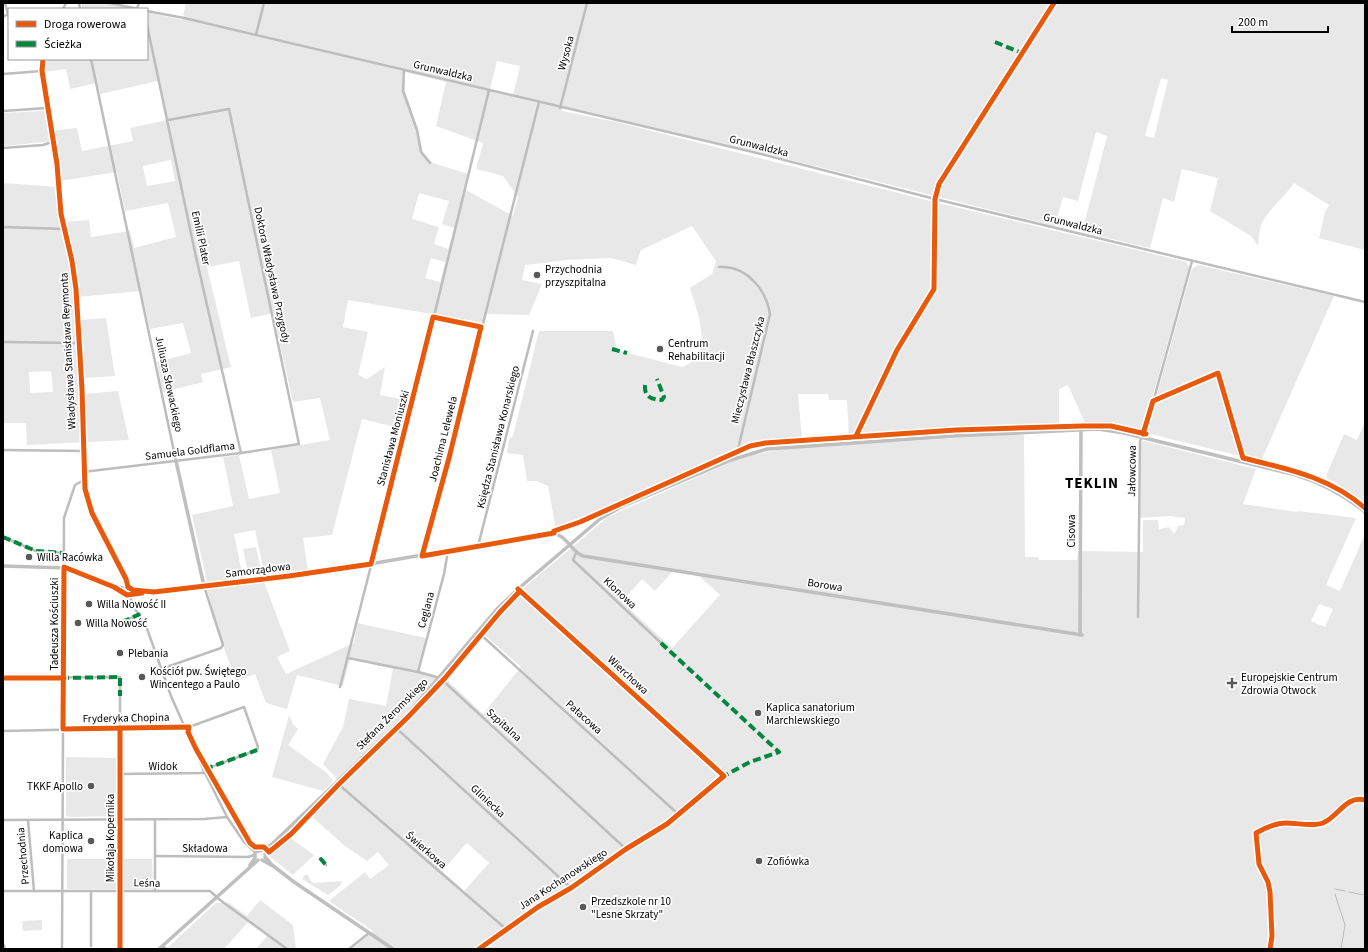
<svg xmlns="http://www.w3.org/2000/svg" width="1368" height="952" viewBox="0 0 1368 952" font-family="'Source Sans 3',sans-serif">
	<rect width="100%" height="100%" fill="#fff"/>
	<g fill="#e8e8e8" fill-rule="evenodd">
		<polygon points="81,3 105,3 133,9 82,9"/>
		<path d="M186 3H1365V250L1319 238 1325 212 1329 205 1294 183C1285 197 1268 209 1261 225 1259 231 1259 240 1258 246L1251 236 1210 211 1218 178 1182 169 1174 202 1163 198 1150 248 1082 232 1107 136 1096 132 1078 201 1063 197 1055 226 759 152 563 107 562 111 616 122 930 201 1187 262 1189 267 1143 430 1141 432 1123 427 1086 425 1068 385 1059 389V426L930 430 849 436 847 400H829L828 394H798L802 439 765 442 752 445 619 505 556 530 548 486 537 481H527L523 455 507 453 509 439 513 436 539 331H613L617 350 682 367C716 355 697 312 690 288L712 274 716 261 692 226 641 250 636 265 611 258 567 260 525 265 522 280 542 284 529 315 487 314 485 323 348 300 343 327 368 332 358 375 367 379 385 367 380 395 410 401 403 429 362 419 332 535 303 538 308 571 265 576 255 530 234 534 243 578 207 582 192 515 233 506 223 457 239 455 249 499 280 493 271 450 330 440 320 398 293 402 273 313 251 318 239 261 207 267 231 367 201 374 203 382 163 392 157 362 191 353 183 323 150 329 141 291 77 297 80 320 106 318 115 376 85 378V394L118 391 129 440 27 445 26 423H3V183L60 187 65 222 89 220 91 237 130 231 134 248 176 237 168 203 125 211 117 172 60 181 54 141 3 146V113L44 111 48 131 77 128 82 151 133 141 130 128 167 120 158 81 100 94 97 83 70 89 66 69 44 72 45 59H147V12L182 20ZM497 61 520 66 513 95 490 89ZM405 72 446 82 436 126 483 143 476 169 503 176 518 197 513 216 464 189 468 174 433 163 423 152 418 129 405 91ZM1161 78 1168 80 1154 138 1145 136ZM171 160 175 181 147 186 143 166ZM419 193 449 201 442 224 454 228 448 249 434 244 439 227 412 219ZM431 258 445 262 440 282 425 278ZM51 371 53 392 30 393 29 372Z"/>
		<polygon points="1198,265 1334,296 1261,461 1146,433 1192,269"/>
		<polygon points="1365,422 1365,505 1337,485 1338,483 1327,479 1326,476 1344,434 1357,440"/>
		<path d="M1024 434 1025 557H1038L1039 560H1077L1078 551 1143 552V520H1158L1159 529 1169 527 1174 534 1178 526 1184 525 1185 518 1168 516 1140 518 1141 442 1144 441 1256 469 1243 504 1297 512 1298 511 1356 518 1326 585 1340 591 1365 534V949H352L373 931 329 901 365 872 370 879 389 865 378 852 367 861 345 846 310 815 342 784 323 764 343 727 349 699 386 706 393 669 350 659 343 686 297 675 287 709 266 703 255 674 236 681 225 651 207 589 264 582 290 651 277 657 286 674 354 643 357 623 426 638 418 670 446 679 483 714 521 667 483 633 526 586 608 517 731 462 753 455 782 449ZM672 572 699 576 720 595 672 648 622 602 642 579 655 591ZM1319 604 1333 609 1325 627 1311 621ZM467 843 489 863 464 891 442 871Z"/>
		<polygon points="256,547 261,571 248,573 243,549"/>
		<polygon points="289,715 293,724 298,729 288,745 327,773 333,781 323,791 272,777"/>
		<polygon points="66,757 117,758 116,816 69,817 66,815"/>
		<polygon points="289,837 314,855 293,875 268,855"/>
		<polygon points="67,859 152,859 153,889 67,889"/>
		<polygon points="305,875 308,875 311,881 314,883 342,881 341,885 328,895 302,879"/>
		<polygon points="260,900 293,925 296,949 256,949 268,935 249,921 224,949 166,949 216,903 229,903 247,916"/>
		<polygon points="42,920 42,930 23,931 22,921"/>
	</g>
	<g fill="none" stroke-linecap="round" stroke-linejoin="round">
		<g stroke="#bababa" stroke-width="1">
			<polyline points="1335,889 1345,891"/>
			<polyline points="1349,892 1364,895"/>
			<polyline points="1335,894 1345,925 1341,949"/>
		</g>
		<g stroke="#bdbdbd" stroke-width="2.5">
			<polyline points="5,3 9,18"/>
			<polyline points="79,3 80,9"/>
			<polyline points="109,3 139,9"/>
			<polyline points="63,9 66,3"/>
			<polyline points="137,9 139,3"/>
			<polyline points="147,11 184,18 757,153 935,199 1365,302"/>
			<polyline points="3,17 8,14"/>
			<polyline points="147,25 196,257 241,453"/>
			<polyline points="256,35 264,3"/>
			<polyline points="43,59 42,71 57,164 61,214 72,261 76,289 82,389 85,489 92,513 126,579 128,587"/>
			<polyline points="91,59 176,461"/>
			<polyline points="404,70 403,91 417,130 421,152 430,163"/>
			<polyline points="3,74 42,71"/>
			<polyline points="560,108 587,3"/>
			<polyline points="3,111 47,108"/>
			<polyline points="3,148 43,145 52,142"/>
			<polyline points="3,227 64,229"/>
			<path d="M719 267C747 265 766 290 770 314L736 458"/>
			<polyline points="3,342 79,343"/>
			<polyline points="3,450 83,451"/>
			<polyline points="83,472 241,453 299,444 229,109 168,120"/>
			<polyline points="3,537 36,551 64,553"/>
			<polyline points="478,546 533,331"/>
			<polyline points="576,553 573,560 661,643"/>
			<polyline points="422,555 449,458 539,102"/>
			<polyline points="518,589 724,776"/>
			<polyline points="129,595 135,609 145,623 171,696 205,773 227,817 244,842 255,852"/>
			<polyline points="1138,617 1140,441 1145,431 1192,261"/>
			<polyline points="122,622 140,614"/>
			<polyline points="479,633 678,814 667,824 626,849 571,888 538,907 479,949"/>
			<polyline points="348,658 418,672 440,678 626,849"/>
			<polyline points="161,669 221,648 223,645 204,586"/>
			<polyline points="418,672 444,574 448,551"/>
			<polyline points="3,678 120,677 120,949"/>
			<polyline points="340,687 420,374 489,90"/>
			<polyline points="395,727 571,888"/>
			<polyline points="3,731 189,727 244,707 258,747 257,750 203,770"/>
			<polyline points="120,774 205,773"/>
			<polyline points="337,783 506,929"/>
			<polyline points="155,819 155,891"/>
			<polyline points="3,820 204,819 227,817"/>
			<polyline points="28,820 34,891"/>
			<polyline points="155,856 248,857 254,855"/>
			<polyline points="320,858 326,865"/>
			<polyline points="3,891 210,891 220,900 287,949"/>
			<polyline points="91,891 91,946"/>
			<polyline points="3,943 5,949"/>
			<polyline points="163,946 166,949"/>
			<polyline points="62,949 64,518 75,485 84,480"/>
			<polyline points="349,949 369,933"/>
		</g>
		<g stroke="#bfbfbf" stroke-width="3.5">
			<polyline points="176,461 204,586"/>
			<polyline points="3,566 67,568 114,587 127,595 132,594 133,590"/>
			<polyline points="114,587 125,588"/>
			<path d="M133 590 154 592 323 572 551 533C567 534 570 551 583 556L1082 635"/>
			<polyline points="132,594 147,592"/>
			<polyline points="1080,635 1081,428"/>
			<polyline points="262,850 271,845"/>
			<path d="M265 854 271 845 408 714 498 608 518 589 600 519 621 507 731 460 767 449 955 436 1098 429 1124 433 1296 475C1322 483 1344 495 1365 512"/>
			<polyline points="265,857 272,865 294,882 393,949"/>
			<polyline points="262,860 271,865"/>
			<polyline points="250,865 255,858 255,852 262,850"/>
			<polyline points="159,949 258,860"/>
		</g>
		<g stroke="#00873e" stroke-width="4" stroke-dasharray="8 4" stroke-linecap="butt">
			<polyline points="995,42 1022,53"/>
			<polyline points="612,349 627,353"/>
			<path d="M645 385C644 398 652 399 662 400L664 397 657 379"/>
			<polyline points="3,537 36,551 64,553"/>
			<polyline points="122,622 140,614"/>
			<polyline points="661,643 779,752 750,762 722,777"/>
			<polyline points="61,678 120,677 120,696"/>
			<polyline points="205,769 257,750"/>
			<polyline points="320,858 326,865"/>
		</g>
		<g stroke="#fff" stroke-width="8">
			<g id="cycleway">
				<polyline points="43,59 42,71 57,164 61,214 72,261 76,289 82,389 85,489 92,513 126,579 128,587"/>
				<path d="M1143 434 1153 401 1218 373 1243 458C1287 469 1330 477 1365 508"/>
				<polyline points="856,436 897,350 934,289 935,199 939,184 1054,3"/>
				<polyline points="554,531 580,522 750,446 765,443 956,430 1083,426 1111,426 1146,434"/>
				<polyline points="128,587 133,590 154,592 289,576 371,564 433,317 481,327 449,458 422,556 554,533"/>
				<polyline points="142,593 127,595 114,587 64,567 63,729 189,727 188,732 196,749 250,843 255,847 264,847 269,852 291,834 339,784 408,717 445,678 500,612 520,591"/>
				<polyline points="3,678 64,678"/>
				<polyline points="120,949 120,728"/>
				<polyline points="479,949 538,907 571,888 626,849 667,824 724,776 518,589"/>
				<path d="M1270 949 1272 936 1270 892 1268 882 1259 864 1256 833C1265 828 1275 823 1286 823 1298 823 1312 827 1323 823 1339 816 1346 795 1365 800"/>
			</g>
		</g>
		<use href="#cycleway" stroke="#e8590c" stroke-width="5"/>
	</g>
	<g fill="#595959" stroke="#fff" stroke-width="1.5">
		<circle cx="537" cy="275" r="4"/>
		<circle cx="660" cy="349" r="4"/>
		<circle cx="29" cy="557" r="4"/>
		<circle cx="89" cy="604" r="4"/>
		<circle cx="78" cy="623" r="4"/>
		<circle cx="120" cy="653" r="4"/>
		<circle cx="142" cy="677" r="4"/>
		<path d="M1230 677h4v4h4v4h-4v4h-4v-4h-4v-4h4z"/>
		<circle cx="758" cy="713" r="4"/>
		<circle cx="91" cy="786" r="4"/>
		<circle cx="91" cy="841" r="4"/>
		<circle cx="759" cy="861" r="4"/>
		<circle cx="583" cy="907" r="4"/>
	</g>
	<g text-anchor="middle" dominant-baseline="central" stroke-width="3.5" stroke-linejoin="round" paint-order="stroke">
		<g font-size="11" fill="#000" stroke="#fff">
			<text transform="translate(566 53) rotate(-75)">Wysoka</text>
			<text transform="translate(443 71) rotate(13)">Grunwaldzka</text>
			<text transform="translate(759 146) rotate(14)">Grunwaldzka</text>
			<text transform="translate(1073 224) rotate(14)">Grunwaldzka</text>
			<text transform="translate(201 238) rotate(78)">Emilii Plater</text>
			<text transform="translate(272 275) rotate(78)">Doktora Władysława Przygody</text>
			<text transform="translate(68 351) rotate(-93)">Władysława Stanisława Reymonta</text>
			<text transform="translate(748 370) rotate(-76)">Mieczysława Błaszczyka</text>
			<text transform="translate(169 384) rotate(78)">Juliusza Słowackiego</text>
			<text transform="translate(498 437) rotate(-76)">Księdza Stanisława Konarskiego</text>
			<text transform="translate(393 438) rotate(-75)">Stanisława Moniuszki</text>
			<text transform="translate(443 439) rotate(-76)">Joachima Lelewela</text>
			<text transform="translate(190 451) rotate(-7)">Samuela Goldflama</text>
			<text transform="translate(1132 471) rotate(-89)">Jałowcowa</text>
			<text transform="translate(1071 531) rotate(-90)">Cisowa</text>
			<text transform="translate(258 570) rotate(-7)">Samorządowa</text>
			<text transform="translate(825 585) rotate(9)">Borowa</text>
			<text transform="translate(620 593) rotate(43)">Klonowa</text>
			<text transform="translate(426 610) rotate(-75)">Ceglana</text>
			<text transform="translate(54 624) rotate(-90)">Tadeusza Kościuszki</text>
			<text transform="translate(628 675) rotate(43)">Wierchowa</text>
			<text transform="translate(392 714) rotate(-45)">Stefana Żeromskiego</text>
			<text transform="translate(584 717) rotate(42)">Pałacowa</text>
			<text transform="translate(126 718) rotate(-1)">Fryderyka Chopina</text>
			<text transform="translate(504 725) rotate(42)">Szpitalna</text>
			<text x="163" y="766">Widok</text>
			<text transform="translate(488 801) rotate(43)">Gliniecka</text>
			<text transform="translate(110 838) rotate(-90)">Mikołaja Kopernika</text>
			<text x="205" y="848">Składowa</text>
			<text transform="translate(426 850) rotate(41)">Świerkowa</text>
			<text transform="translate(23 856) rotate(-95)">Przechodnia</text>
			<text transform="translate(563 879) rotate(-33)">Jana Kochanowskiego</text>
			<text transform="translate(147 883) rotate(1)">Leśna</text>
		</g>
		<g font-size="11" fill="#000" stroke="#fff" text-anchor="start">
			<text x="545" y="269">Przychodnia<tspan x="545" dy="13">przyszpitalna</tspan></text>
			<text x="668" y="343">Centrum<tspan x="668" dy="13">Rehabilitacji</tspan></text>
			<text x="37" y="557">Willa Racówka</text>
			<text x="97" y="604">Willa Nowość II</text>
			<text x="86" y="623">Willa Nowość</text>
			<text x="128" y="653">Plebania</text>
			<text x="150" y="671">Kościół pw. Świętego<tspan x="150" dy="13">Wincentego a Paulo</tspan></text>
			<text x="1241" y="677">Europejskie Centrum<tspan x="1241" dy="13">Zdrowia Otwock</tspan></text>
			<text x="766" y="707">Kaplica sanatorium<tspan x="766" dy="13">Marchlewskiego</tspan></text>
			<text x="83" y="786" text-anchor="end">TKKF Apollo</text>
			<text x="83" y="835" text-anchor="end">Kaplica<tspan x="83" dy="13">domowa</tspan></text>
			<text x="767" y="861">Zofiówka</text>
			<text x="591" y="901">Przedszkole nr 10<tspan x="591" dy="13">"Lesne Skrzaty"</tspan></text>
		</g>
		<g font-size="15" font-weight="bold" letter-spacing="1" fill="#000" stroke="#fff">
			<text x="1092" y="483">TEKLIN</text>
		</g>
	</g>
	<rect width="1368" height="952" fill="none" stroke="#000000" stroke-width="8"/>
	<rect x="8" y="8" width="140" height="52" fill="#ffffff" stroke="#999999"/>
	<rect x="16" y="21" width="20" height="6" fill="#e8590c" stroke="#999999"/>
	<text x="44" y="28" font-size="12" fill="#000000">Droga rowerowa</text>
	<rect x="16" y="41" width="20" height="6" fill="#00873e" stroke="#999999"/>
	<text x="44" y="48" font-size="12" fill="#000000">Ścieżka</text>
	<path d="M1232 26v6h96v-6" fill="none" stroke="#000000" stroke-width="2"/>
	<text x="1238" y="26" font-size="12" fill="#000000" stroke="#ffffff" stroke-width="3" paint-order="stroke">200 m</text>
</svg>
